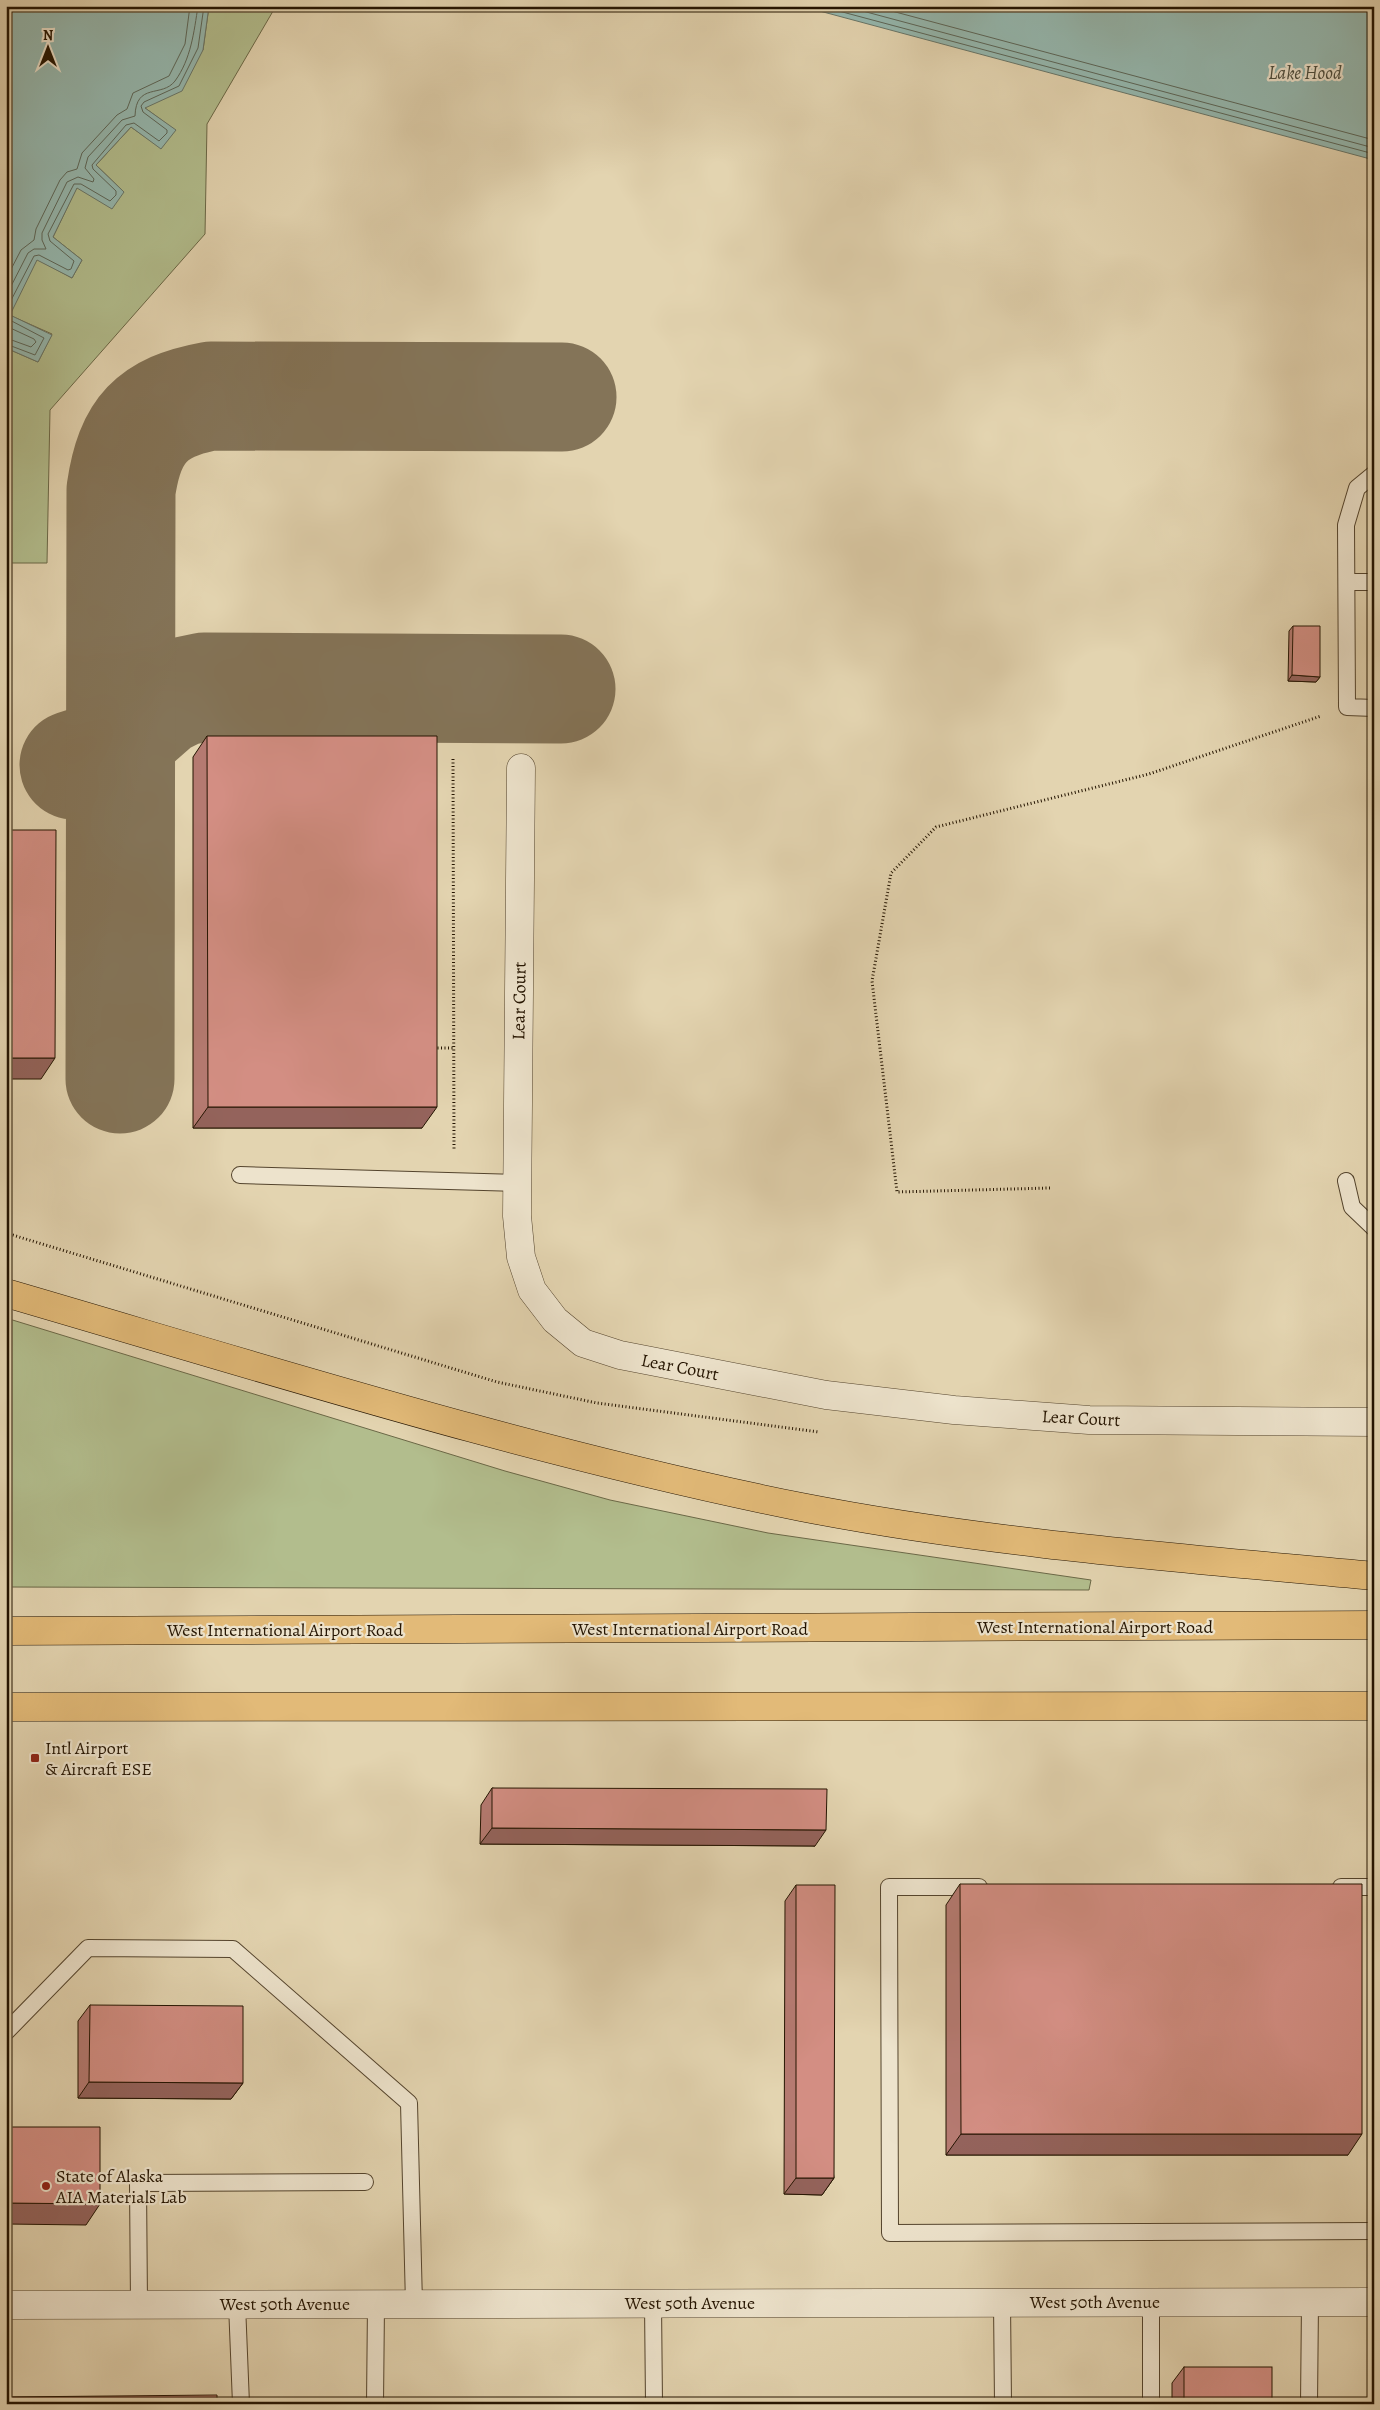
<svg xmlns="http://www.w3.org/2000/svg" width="1380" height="2410" viewBox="0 0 1380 2410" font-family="Alegreya,serif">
	<rect width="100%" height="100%" fill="#e3d4b0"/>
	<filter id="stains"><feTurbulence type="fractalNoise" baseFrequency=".004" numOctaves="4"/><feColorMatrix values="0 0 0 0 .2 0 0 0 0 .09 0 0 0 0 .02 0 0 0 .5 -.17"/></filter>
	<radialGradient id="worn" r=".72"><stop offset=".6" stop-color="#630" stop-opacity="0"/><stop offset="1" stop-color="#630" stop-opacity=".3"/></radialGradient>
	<g fill="#b2bd8d" stroke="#6b6847">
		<polygon points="209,6 276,6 207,124 205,234 50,410 47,563 6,563 6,348 38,362 52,334 9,315 37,259 72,278 82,260 53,237 77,187 124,192 96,165 131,127 161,148 175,130 145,108 203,50"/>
		<polygon points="6,1318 505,1471 610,1500 768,1533 1091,1580 1089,1590 6,1587"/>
	</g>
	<g fill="#95b8af" stroke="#687669">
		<polygon points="6,6 209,6 203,50 182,91 145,108 176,130 161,149 131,127 96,165 124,192 112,209 77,188 53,237 82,260 72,278 37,260 10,315 52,335 38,362 6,348"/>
		<polygon points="801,6 1374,6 1374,160"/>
	</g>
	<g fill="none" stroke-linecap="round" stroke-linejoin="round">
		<g stroke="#5c6658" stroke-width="1">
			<polyline points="820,6 1374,154"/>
			<polyline points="844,6 1374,148"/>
			<polyline points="873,6 1374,140"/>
			<polyline points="6,279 21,250 34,240 36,229 60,180 67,172 77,169 82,153 117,115 127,109 133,93 169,76 185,44 190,6"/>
			<path d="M6 296 28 253 34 249H46L42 240V233L67 182 78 177 93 182 94 179 85 168 88 157 122 120 135 116C136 82 162 98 175 81 191 59 194 32 198 6"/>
			<polyline points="6,310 34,256 39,255 68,270 71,269 74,261 50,241 48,234 74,184 81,184 110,201 116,195 116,191 93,169 92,165 126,125 134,123 159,141 167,133 167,130 143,112 141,106 144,102 179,86 198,48 204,6"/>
			<polyline points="6,318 44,338 35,355 6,344"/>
			<polyline points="6,326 34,339 36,342 31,347 6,338"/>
		</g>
		<g stroke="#847458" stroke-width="109">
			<polyline points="74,765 96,758 160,702 180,692 204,687 561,689"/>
			<path d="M120 1079 121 490C130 430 151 407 211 396L562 397"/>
		</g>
		<g stroke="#54442d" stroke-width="18">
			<g id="lane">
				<polyline points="1374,474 1357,488 1346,525 1347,707 1374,708"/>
				<polyline points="1347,582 1374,582"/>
				<polyline points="240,1175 517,1183"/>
				<polyline points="1346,1181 1352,1207 1374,1228"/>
				<polyline points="979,1887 889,1887 890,2233 1374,2231"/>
				<polyline points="1341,1887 1374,1887"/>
				<polyline points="6,2032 88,1948 233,1949 409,2103 414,2304"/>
				<polyline points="1002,2302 1003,2404"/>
				<polyline points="1151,2302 1151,2404"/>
				<polyline points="653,2303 654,2404"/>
				<polyline points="139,2304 138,2183 365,2182"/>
				<polyline points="237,2304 241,2404"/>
				<polyline points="375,2404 376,2304"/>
				<polyline points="1309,2404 1310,2302"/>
			</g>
		</g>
		<g stroke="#54442d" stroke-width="29">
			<g id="street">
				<polyline points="521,768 517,1216 521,1257 532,1290 555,1320 583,1343 620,1355 826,1395 954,1410 1089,1420 1374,1422"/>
				<polyline points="6,2305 1374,2302"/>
			</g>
		</g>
		<g stroke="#241401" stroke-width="29">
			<g id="primary">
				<path d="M6 1293C270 1370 532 1453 801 1507 990 1544 1183 1558 1374 1576"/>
				<polyline points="6,1631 1374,1625"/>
				<polyline points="6,1707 1374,1706"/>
			</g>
		</g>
		<g stroke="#241401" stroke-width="3" stroke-dasharray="1 2.5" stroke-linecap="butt">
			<polyline points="453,759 454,1151"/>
			<polyline points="434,1048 453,1048"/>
			<polyline points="1050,1188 897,1192 872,981 891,873 936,827 1149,774 1321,716"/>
			<polyline points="6,1233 497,1382 597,1403 819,1432"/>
		</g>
		<use href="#lane" stroke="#ede3cc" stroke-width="16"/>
		<use href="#street" stroke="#ede3cc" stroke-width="28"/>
		<use href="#primary" stroke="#e2ba78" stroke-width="28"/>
	</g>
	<g fill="#b57a71" stroke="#241401">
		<polygon points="1293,626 1320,677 1316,682 1288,681 1289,631"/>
		<polygon points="207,736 422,1128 193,1128 193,757"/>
		<polygon points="492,1788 815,1846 480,1844 481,1805"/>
		<polygon points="960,1884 1348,2155 946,2155 946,1905"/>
		<polygon points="796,1885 834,2178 822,2195 784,2194 785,1901"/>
		<polygon points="90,2005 243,2083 231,2099 78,2098 78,2021"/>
		<polygon points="1184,2367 1272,2404 1172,2404 1172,2383"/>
	</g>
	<g fill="#94635c" stroke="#241401">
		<polygon points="1292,675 1320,677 1316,682 1288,681"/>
		<polygon points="6,1058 55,1058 41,1079 6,1079"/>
		<polygon points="208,1107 437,1107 422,1128 193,1128"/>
		<polygon points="492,1828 826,1830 815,1846 480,1844"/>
		<polygon points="89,2082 243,2083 231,2099 78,2098"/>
		<polygon points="961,2134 1362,2134 1348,2155 946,2155"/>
		<polygon points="796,2178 834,2178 822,2195 784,2194"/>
		<polygon points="6,2203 100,2204 86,2225 6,2224"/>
	</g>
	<g fill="#d38e83" stroke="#241401">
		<polygon points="1293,626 1320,626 1320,677 1292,675"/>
		<polygon points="207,736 437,736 437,1107 208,1107"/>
		<polygon points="6,830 56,830 55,1058 6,1058"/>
		<polygon points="492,1788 827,1789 826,1830 492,1828"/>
		<polygon points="960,1884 1362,1884 1362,2134 961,2134"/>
		<polygon points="796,1885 835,1885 834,2178 796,2178"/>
		<polygon points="90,2005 243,2006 243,2083 89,2082"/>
		<polygon points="6,2127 100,2127 100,2204 6,2203"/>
		<rect x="1184" y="2367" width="88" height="37"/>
		<polygon points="217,2395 217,2404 6,2404 6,2397"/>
	</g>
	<g fill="#8f2418" stroke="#ede3cc" stroke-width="2">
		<rect x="30" y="1753" width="10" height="10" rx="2.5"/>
		<circle cx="46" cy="2186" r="5"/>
	</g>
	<g text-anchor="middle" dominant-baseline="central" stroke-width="4.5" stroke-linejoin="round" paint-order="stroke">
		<g font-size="18" fill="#241401" stroke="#ede3cc">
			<text transform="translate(519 1001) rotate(-89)">Lear Court</text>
			<text transform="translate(680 1367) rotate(11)">Lear Court</text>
			<text transform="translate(1081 1418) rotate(3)">Lear Court</text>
			<text x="1095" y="1627">West International Airport Road</text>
			<text x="690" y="1629">West International Airport Road</text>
			<text x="285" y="1630">West International Airport Road</text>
			<text x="1095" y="2302">West 50th Avenue</text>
			<text x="690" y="2303">West 50th Avenue</text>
			<text x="285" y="2304">West 50th Avenue</text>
		</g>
		<g font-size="18" fill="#241401" stroke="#ede3cc" text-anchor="start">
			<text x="45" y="1748">Intl Airport<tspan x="45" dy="21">&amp; Aircraft ESE</tspan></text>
			<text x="56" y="2176">State of Alaska<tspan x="56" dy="21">AIA Materials Lab</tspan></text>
		</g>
		<g font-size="19" font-style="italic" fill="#4c4d3e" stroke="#ede3cc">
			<text x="1305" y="73">Lake Hood</text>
		</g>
	</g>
	<rect width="1380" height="2410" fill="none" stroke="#e3d4b0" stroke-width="25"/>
	<rect x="8" y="8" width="1365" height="2395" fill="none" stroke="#241401" stroke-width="2.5"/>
	<rect x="12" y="12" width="1355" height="2385" fill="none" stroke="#241401"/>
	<g transform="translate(48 48)" stroke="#ede3cc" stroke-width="4" paint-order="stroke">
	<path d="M0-4L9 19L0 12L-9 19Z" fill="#241401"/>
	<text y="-8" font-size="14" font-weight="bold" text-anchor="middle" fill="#241401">N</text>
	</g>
	<rect width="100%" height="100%" filter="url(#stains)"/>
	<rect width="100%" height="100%" fill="url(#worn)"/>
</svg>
